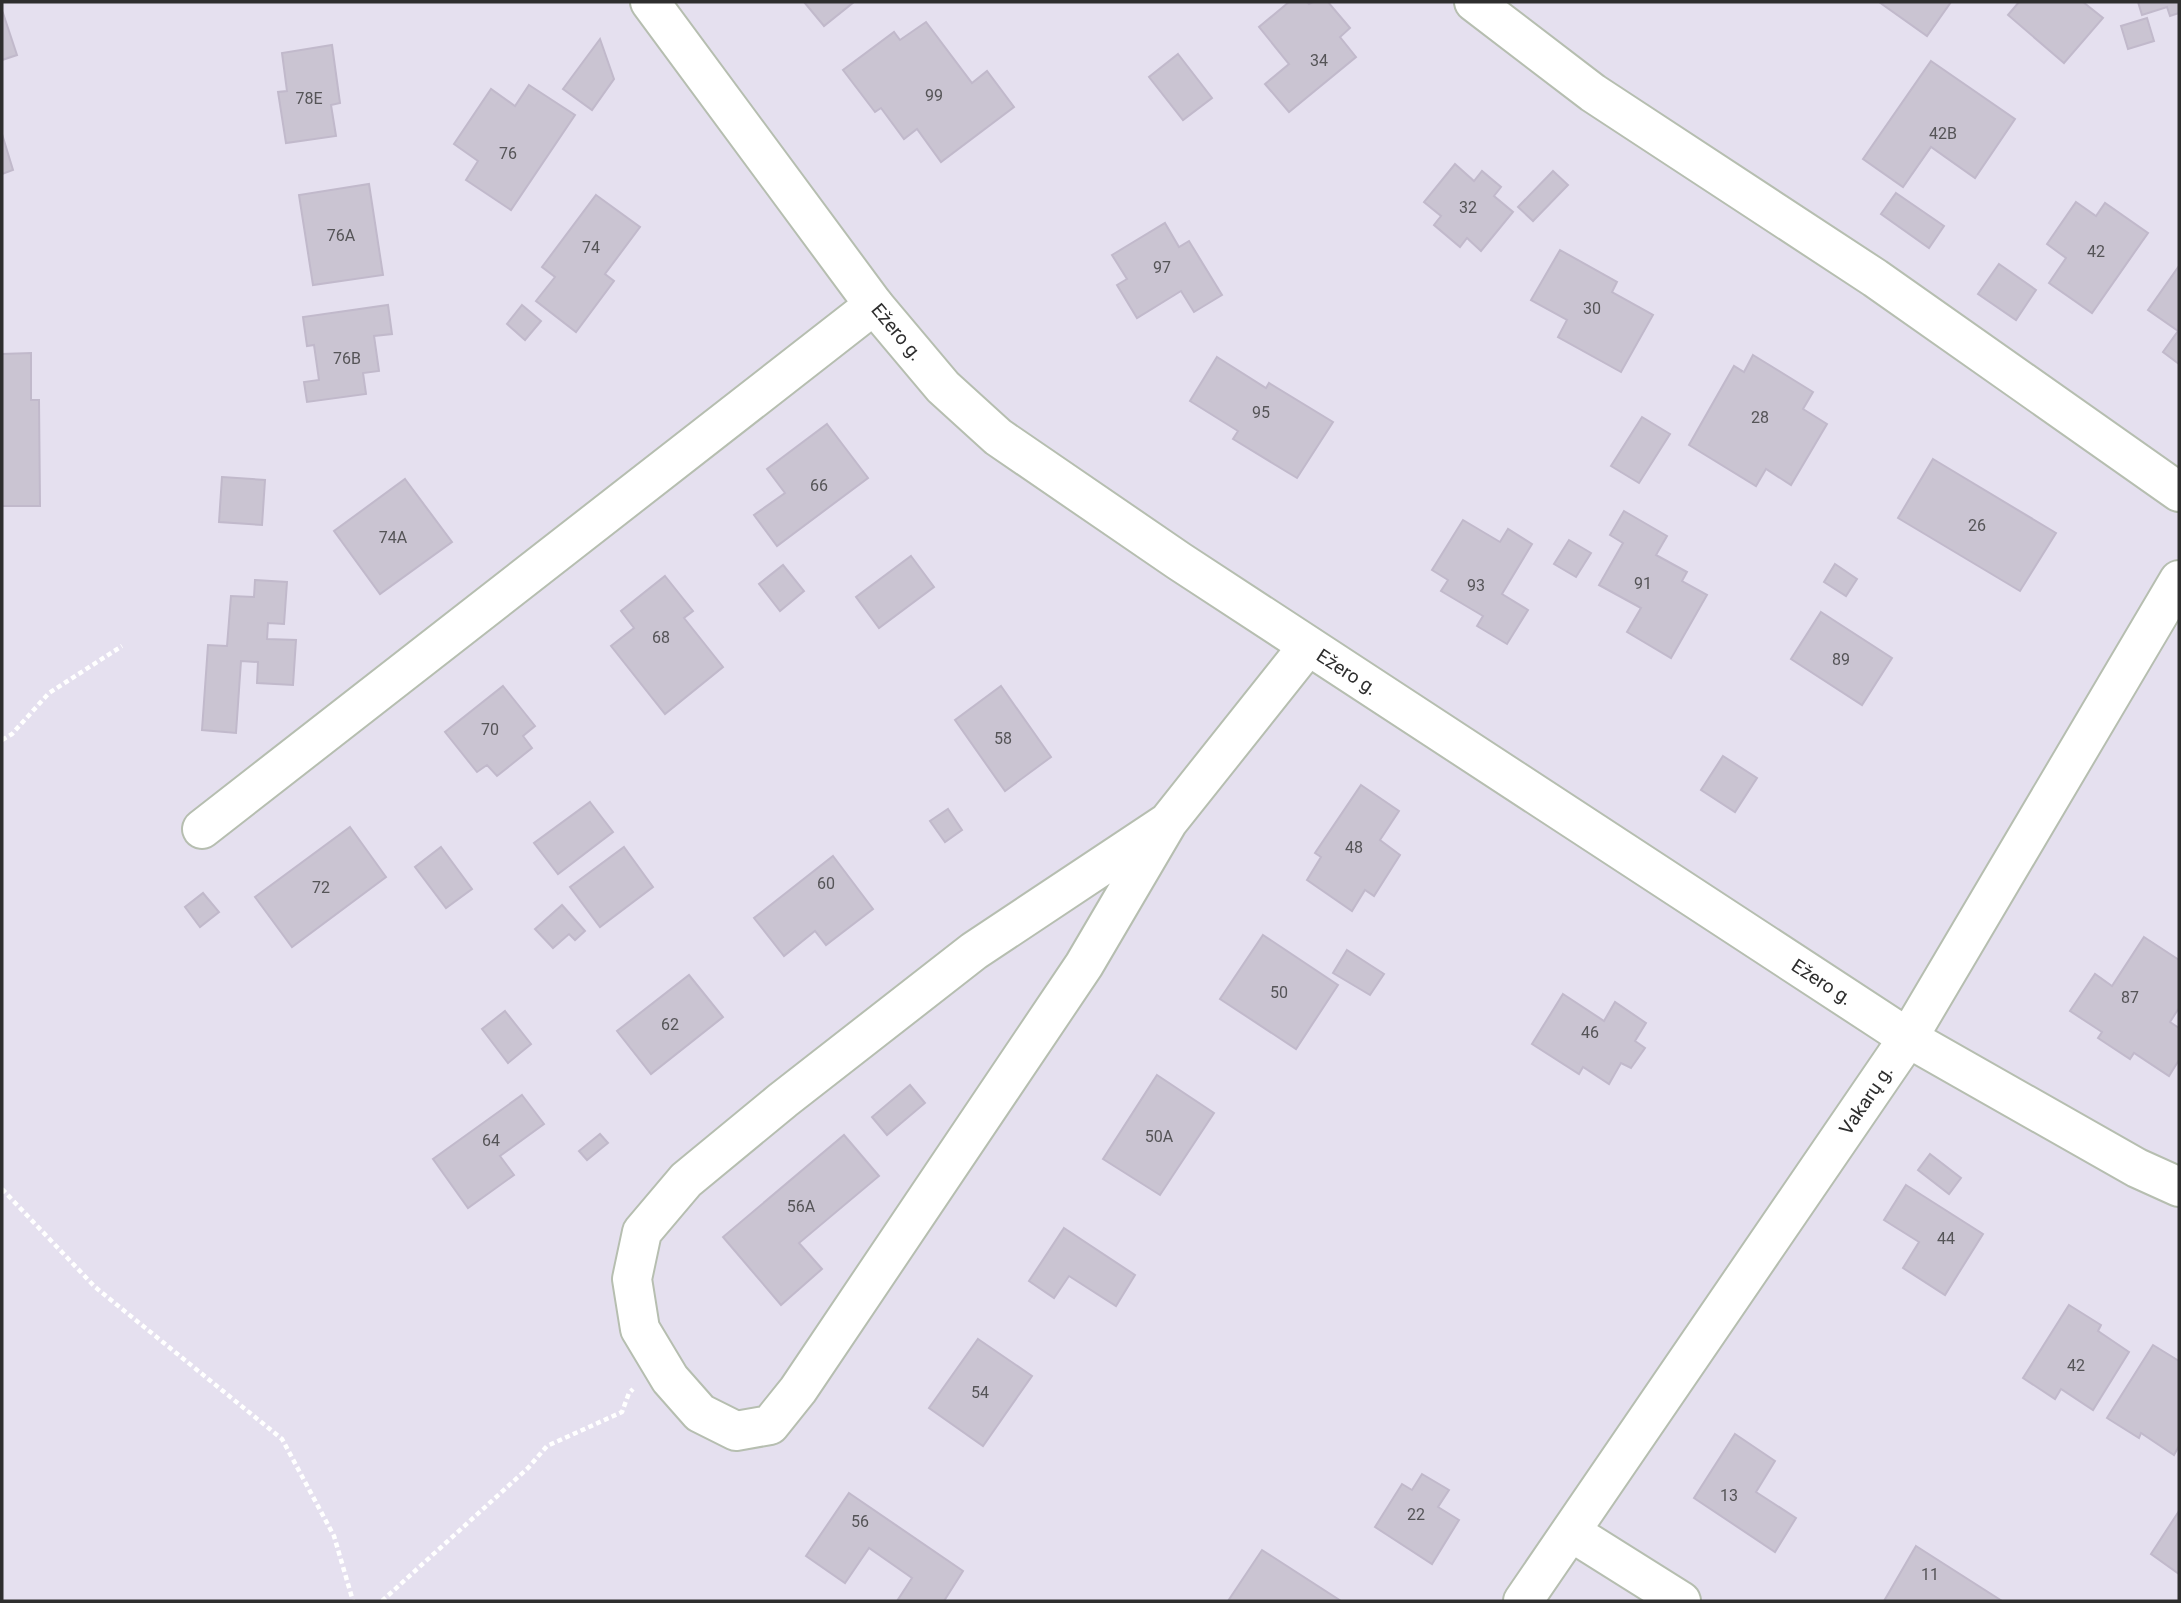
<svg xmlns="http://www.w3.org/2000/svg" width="2181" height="1603" viewBox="0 0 2181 1603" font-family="Roboto,sans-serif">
	<rect width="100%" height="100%" fill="#e5e0ef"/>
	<g fill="#cac4d2" stroke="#c1b9cb" stroke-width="2">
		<polygon points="804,2 854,2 824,26"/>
		<polygon points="1289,2 1307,2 1309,4 1313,2 1328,2 1350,28 1340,37 1356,57 1289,112 1265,84 1289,64 1259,27"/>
		<polygon points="1879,2 1951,2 1927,36"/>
		<polygon points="2019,2 2083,2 2103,18 2064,63 2008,15"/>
		<polygon points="2138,2 2179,2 2179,13 2170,16 2167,7 2142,15"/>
		<polygon points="3,13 17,55 2,60 2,14"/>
		<polygon points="2147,18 2154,41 2128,49 2121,26"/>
		<polygon points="926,22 972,83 987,71 1014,107 941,162 917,129 904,139 881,108 875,112 843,70 894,32 900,40"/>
		<polygon points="600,39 614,79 592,110 563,89"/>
		<polygon points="332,45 340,103 331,105 336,136 286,143 278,92 287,91 282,53"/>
		<polygon points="1178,54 1212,98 1183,120 1149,77"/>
		<polygon points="1931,61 2015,119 1975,178 1931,147 1903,187 1863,159"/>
		<polygon points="529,85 575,115 511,210 466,180 478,161 454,144 491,89 515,106"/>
		<polygon points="2,134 13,170 2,174"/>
		<polygon points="1455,164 1474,181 1482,171 1501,187 1494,196 1513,212 1481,251 1467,238 1460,247 1434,225 1441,216 1424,202"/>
		<polygon points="1553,171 1568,185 1533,221 1518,207"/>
		<polygon points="369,184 383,275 313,285 299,195"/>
		<polygon points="1896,193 1944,226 1929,248 1881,214"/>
		<polygon points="596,195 640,227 605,274 614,281 576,332 536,301 555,277 542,267"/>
		<polygon points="2076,202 2096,216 2105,203 2148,233 2092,313 2049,283 2066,258 2047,244"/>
		<polygon points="1165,223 1179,247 1189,241 1222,295 1194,312 1181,291 1137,318 1117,285 1127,279 1112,255"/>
		<polygon points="1560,250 1617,282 1612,292 1653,315 1621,372 1558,337 1567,320 1531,300"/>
		<polygon points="1999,264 2036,290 2016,320 1978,294"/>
		<polygon points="2179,266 2179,364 2163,352 2178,331 2148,310"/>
		<polygon points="388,305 392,334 374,336 379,371 363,373 366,394 307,402 304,382 319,380 314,345 307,346 303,317"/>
		<polygon points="522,305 541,321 525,340 507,324"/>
		<polygon points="31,353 31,400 39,400 40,506 2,506 2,354"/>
		<polygon points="1753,355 1813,392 1803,409 1827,424 1791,485 1766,469 1756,486 1689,445 1734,366 1744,372"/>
		<polygon points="1217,357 1266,388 1269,383 1333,422 1297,478 1233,439 1238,431 1190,401"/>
		<polygon points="1642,417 1670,434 1639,483 1611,466"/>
		<polygon points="827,424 868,478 777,546 754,515 785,493 767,469"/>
		<polygon points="1933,459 2056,533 2020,591 1898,518"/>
		<polygon points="222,477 265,480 262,525 219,522"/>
		<polygon points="405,479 452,542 380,594 334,531"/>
		<polygon points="1624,511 1667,536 1656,555 1687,572 1682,581 1707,595 1671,658 1627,632 1641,608 1599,585 1623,543 1610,535"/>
		<polygon points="1463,520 1500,542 1508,529 1532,544 1502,594 1528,610 1507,644 1477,626 1483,616 1441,591 1448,580 1432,570"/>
		<polygon points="1569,540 1591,553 1576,577 1554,564"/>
		<polygon points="911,556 934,587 879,628 856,597"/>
		<polygon points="1835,564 1857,579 1846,596 1824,582"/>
		<polygon points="783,565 804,591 780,611 759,584"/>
		<polygon points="665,576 693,611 684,618 723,667 665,714 611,646 634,628 621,611"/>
		<polygon points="255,580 287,582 284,624 268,623 267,639 296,640 293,685 257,683 258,662 241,661 236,733 202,730 208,645 227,646 231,596 254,597"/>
		<polygon points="1821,612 1892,658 1862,705 1791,659"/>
		<polygon points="503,686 535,726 523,736 532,748 497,776 487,765 477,772 445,732"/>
		<polygon points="1001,686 1051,757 1005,791 955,720"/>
		<polygon points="1723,756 1757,778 1735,812 1701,790"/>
		<polygon points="1361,785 1399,811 1380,840 1400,855 1374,896 1365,890 1352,911 1307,880 1321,857 1315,853"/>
		<polygon points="590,802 613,832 558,874 534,843"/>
		<polygon points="948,809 962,830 945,842 930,821"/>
		<polygon points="350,827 386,877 292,947 255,897"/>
		<polygon points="441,847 472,889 446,908 415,867"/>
		<polygon points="624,847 653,887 600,927 570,887"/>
		<polygon points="833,856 873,909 826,945 815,931 784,956 754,918"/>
		<polygon points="203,893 219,912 200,927 185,907"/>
		<polygon points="562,905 585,931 575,940 569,934 553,948 535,929"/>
		<polygon points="1263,935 1338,985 1296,1049 1220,999"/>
		<polygon points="2144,937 2179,960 2179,1008 2170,1022 2179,1028 2179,1060 2169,1076 2134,1053 2130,1059 2098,1038 2102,1032 2070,1011 2095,974 2112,986"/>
		<polygon points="1347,950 1384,974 1370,995 1333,973"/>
		<polygon points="689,975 723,1017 651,1074 617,1031"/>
		<polygon points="1563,994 1604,1021 1615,1002 1646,1023 1635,1041 1645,1048 1631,1068 1621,1063 1609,1084 1583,1067 1579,1074 1532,1044"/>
		<polygon points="505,1011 531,1044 508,1063 482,1029"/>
		<polygon points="1157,1075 1214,1113 1160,1195 1103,1159"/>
		<polygon points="910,1085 925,1103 887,1135 872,1117"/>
		<polygon points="522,1095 544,1124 500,1156 514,1175 468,1208 433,1159"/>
		<polygon points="600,1134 608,1143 587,1160 579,1151"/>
		<polygon points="844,1135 879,1176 799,1243 822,1269 781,1305 723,1237"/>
		<polygon points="1930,1154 1961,1178 1949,1194 1918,1170"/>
		<polygon points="1906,1185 1983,1234 1945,1295 1903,1268 1919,1242 1884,1220"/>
		<polygon points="1064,1228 1135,1275 1116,1306 1069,1276 1054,1298 1029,1281"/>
		<polygon points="2069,1305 2101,1325 2098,1331 2129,1352 2093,1410 2061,1389 2055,1399 2023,1378"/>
		<polygon points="978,1339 1032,1376 983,1446 929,1408"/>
		<polygon points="2153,1345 2179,1361 2179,1446 2174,1455 2141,1433 2139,1438 2107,1418"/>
		<polygon points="1735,1434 1775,1461 1756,1492 1796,1518 1775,1552 1694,1498"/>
		<polygon points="1422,1474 1449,1490 1438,1507 1459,1520 1432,1564 1375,1527 1402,1484 1412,1490"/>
		<polygon points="849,1493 963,1571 944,1601 897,1601 912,1578 869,1548 845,1583 806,1556"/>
		<polygon points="2179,1511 2179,1574 2151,1554"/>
		<polygon points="1916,1546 2002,1601 1884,1601"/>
		<polygon points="1262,1550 1341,1601 1228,1601"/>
	</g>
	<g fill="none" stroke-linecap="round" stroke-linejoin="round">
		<g stroke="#b6beb0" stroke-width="42">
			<g id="minor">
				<polyline points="650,2 874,305 943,387 998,437 1179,561 1908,1038 2137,1168 2179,1187"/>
				<polyline points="1474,2 1593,93 1875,278 2179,492"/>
				<polyline points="1168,822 1084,965 798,1390 770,1425 736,1431 700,1413 670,1379 640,1329 632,1279 642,1232 686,1180 783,1100 974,951 1168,822 1308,646"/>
				<polyline points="202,829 874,305"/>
				<polyline points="1571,1532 1681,1601"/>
				<polyline points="1523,1601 1908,1038 2179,580"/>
			</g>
		</g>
		<g stroke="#fff" stroke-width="4.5" stroke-dasharray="5 3.5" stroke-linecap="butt">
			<polyline points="2,740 12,734 49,693 122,646"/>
			<polyline points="2,1189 95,1287 282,1439 334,1536 353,1601"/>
			<polyline points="382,1601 528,1468 547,1446 622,1412 629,1393 633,1389"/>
		</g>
		<use href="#minor" stroke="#fff" stroke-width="38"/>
	</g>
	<g text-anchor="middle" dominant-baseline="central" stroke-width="7" stroke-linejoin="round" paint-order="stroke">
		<g font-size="16" fill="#555457">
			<text x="1319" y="60">34</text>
			<text x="934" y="95">99</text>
			<text x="309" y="98">78E</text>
			<text x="1943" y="133">42B</text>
			<text x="508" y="153">76</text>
			<text x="1468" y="207">32</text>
			<text x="341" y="235">76A</text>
			<text x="591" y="247">74</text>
			<text x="2096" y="251">42</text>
			<text x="1162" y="267">97</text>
			<text x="1592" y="308">30</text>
			<text x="347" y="358">76B</text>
			<text x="1261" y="412">95</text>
			<text x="1760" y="417">28</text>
			<text x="819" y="485">66</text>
			<text x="1977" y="525">26</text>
			<text x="393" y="537">74A</text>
			<text x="1643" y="583">91</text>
			<text x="1476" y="585">93</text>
			<text x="661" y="637">68</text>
			<text x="1841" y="659">89</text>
			<text x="490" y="729">70</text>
			<text x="1003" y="738">58</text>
			<text x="1354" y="847">48</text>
			<text x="826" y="883">60</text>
			<text x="321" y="887">72</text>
			<text x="1279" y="992">50</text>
			<text x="2130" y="997">87</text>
			<text x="670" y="1024">62</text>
			<text x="1590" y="1032">46</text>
			<text x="1159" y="1136">50A</text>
			<text x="491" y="1140">64</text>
			<text x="801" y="1206">56A</text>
			<text x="1946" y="1238">44</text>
			<text x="2076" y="1365">42</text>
			<text x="980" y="1392">54</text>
			<text x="1729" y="1495">13</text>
			<text x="1416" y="1514">22</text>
			<text x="860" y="1521">56</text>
			<text x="1930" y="1574">11</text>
		</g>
		<g font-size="19" fill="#2e2e2e" stroke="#fff">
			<text transform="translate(897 332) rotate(50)">Ežero g.</text>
			<text transform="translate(1347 672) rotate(33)">Ežero g.</text>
			<text transform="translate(1822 982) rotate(33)">Ežero g.</text>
			<text transform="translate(1866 1100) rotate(-56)">Vakarų g.</text>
		</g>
	</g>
	<rect width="2181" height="1603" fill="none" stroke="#2e2e2e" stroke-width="7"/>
</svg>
